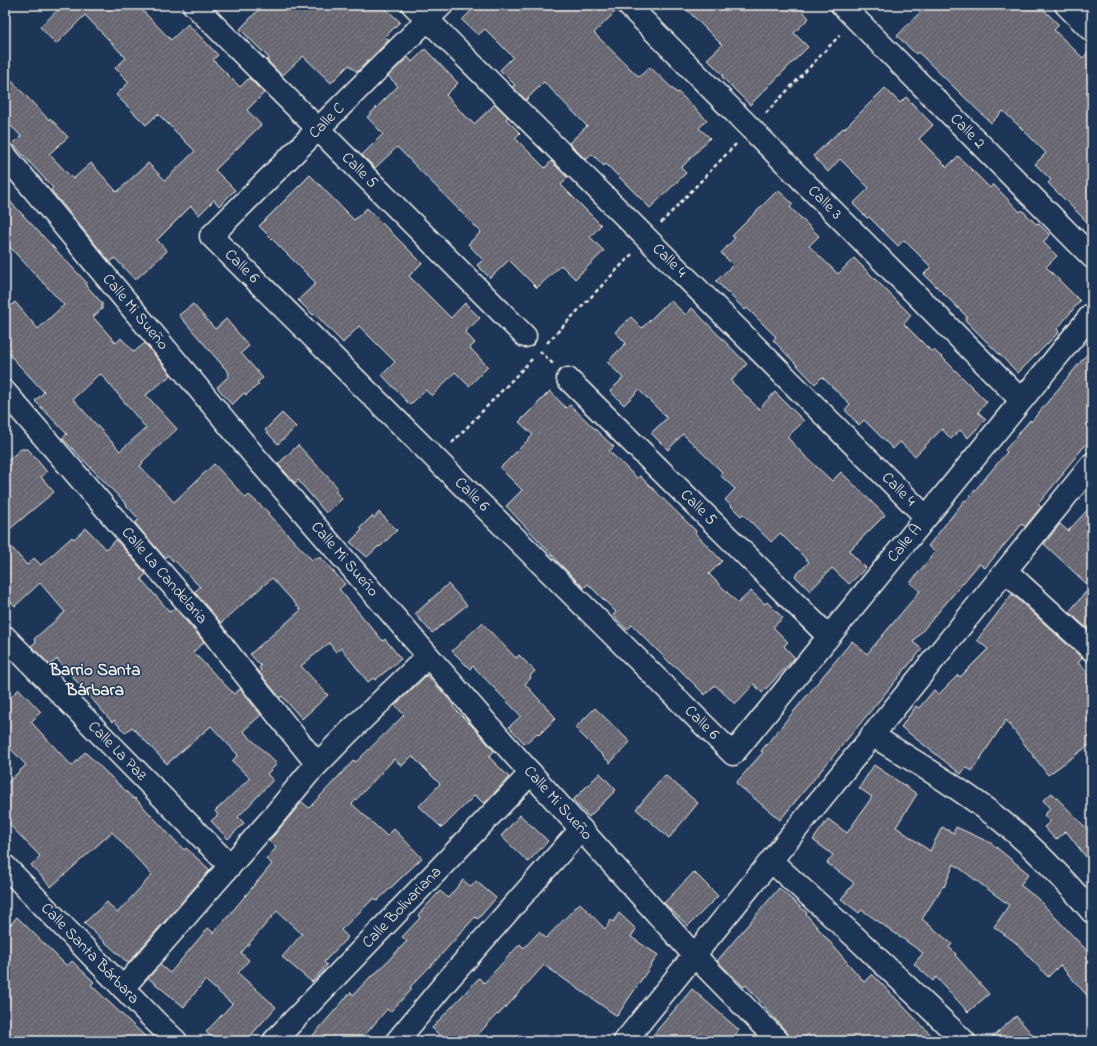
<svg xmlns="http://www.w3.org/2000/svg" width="1097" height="1046" viewBox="0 0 1097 1046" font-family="'Indie Flower',sans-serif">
	<defs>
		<pattern id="building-hatch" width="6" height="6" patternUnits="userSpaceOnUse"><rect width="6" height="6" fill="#686671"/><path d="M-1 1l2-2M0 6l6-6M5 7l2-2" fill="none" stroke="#7e7c85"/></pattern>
	</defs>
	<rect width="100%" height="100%" fill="#1d3557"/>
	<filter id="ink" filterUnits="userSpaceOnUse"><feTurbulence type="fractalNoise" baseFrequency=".025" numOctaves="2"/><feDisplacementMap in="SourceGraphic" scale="8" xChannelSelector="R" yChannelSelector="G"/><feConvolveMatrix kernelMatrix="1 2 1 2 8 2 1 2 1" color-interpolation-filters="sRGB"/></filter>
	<g filter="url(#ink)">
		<g fill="url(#building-hatch)" stroke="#f4f1e8" fill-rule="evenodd">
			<polygon points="63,5 137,5 171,40 188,24 218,55 213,60 240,87 249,78 264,93 247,110 261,125 215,170 235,190 219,206 214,200 199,215 191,206 157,240 167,251 135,280 115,258 110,262 51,190 53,188 13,144 21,136 5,120 5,74 49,120 50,118 68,137 49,154 73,179 91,163 117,192 148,163 165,180 195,151 158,114 146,125 116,95 129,82 115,68 126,58 85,15 56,44 40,27"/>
			<polygon points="263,5 382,5 400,22 385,37 389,40 357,72 349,65 331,83 303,56 282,76 267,60 269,58 240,29"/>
			<polygon points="477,5 616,5 617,10 594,33 639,77 650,67 677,93 678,92 707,120 699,128 710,138 681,168 686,173 650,208 606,164 604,166 592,154 586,160 569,143 587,126 544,82 526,100 512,87 515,85 500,70 513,57 485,29 478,35 462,20"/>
			<polygon points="682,5 797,5 809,18 794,33 808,47 750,105 722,77 723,75 707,59 722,45"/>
			<polygon points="927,5 1039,5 1059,25 1054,30 1083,58 1092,48 1092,227 1048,183 1051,180 1035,164 1046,153 1018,125 1003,111 991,123 918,52 916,54 897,36"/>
			<polygon points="425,49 458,83 446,95 461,112 474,124 495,104 508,117 506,119 520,133 515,138 545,168 551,161 568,178 561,185 601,225 590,237 604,251 575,279 561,265 537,288 509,260 490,278 477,265 483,260 468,244 481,232 397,147 375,168 362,155 383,134 367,117 398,86 388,76 408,57 412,62"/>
			<polygon points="885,88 900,103 906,97 933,125 919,139 947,167 958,156 990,188 993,184 1020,212 1022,210 1036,224 1038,223 1050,235 1043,242 1057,256 1046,267 1080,301 1057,329 1059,332 1018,373 965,320 967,317 924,274 931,267 904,240 898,246 869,217 867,218 853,204 869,188 840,159 828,172 813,156 843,128 844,129"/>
			<polygon points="310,175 354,220 367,208 422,263 409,276 451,318 465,303 480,318 465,332 475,343 470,348 488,367 469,386 455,372 432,396 425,390 410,405 382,375 395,362 359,326 343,343 315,314 313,315 298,300 316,283 259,226"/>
			<polygon points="778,190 793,204 790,207 819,236 809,246 838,274 854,258 911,315 904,324 932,352 934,350 940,356 941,356 987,402 978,412 986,419 968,438 960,430 951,439 942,429 915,456 900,442 893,449 864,420 859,425 845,410 850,404 822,377 815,384 773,340 776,337 747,308 745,310 716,281 733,265 721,253 735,238 732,236"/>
			<path d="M5 196 87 283 85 284 102 303V309L93 317 116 343 121 338 134 352 145 343 171 375 146 395 177 429 142 462 143 463 140 466 174 502 214 464 246 498 249 495 269 513 268 514 312 560 314 558H321L345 584 339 589 383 641 385 639 401 659 375 680 373 678 368 682 341 648 336 652 329 643 301 666 328 695 302 719 282 696 280 698 259 672 261 670 259 668 261 666 250 654 301 610 272 578 221 623 194 592 200 587 174 560 173 561 168 555 165 558 135 523 139 519 126 505H127L62 438 67 434 35 401 44 392 5 350V311L15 302 38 329 64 305 5 242ZM99 374 100 375 101 374 146 428 120 451 73 399Z"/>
			<polygon points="670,300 686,315 692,308 747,364 731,381 759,409 775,392 804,421 787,437 803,454 832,481 841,472 885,515 849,551 866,568 849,584 832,568 810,591 795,576 809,562 780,533 771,542 743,514 741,516 725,500 735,489 720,475 722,472 683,434 668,450 651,433 667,418 639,390 624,405 610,391 623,378 607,362 626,343 615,332 631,317 642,328"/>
			<polygon points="193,304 215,329 226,319 249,346 241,353 263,378 257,382 259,384 246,395 244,393 232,405 217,387 229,376 228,375 229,373 179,315"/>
			<polygon points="1092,348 1092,437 1063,472 1064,473 1038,504 1041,507 1025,527 1022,524 985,568 979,564 913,642 922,649 780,820 736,783 763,752 761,751 852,641 867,654 920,591 910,583 935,552 928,546 965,500 966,501 1007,452 1005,450 1030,420 1031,422"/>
			<polygon points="550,391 566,408 570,405 597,431 614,447 609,451 637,478 640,476 696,531 695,533 722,561 709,574 738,603 751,591 765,604 767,602 783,618 773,627 788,642 784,646 795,658 762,693 754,684 735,704 715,685 705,695 676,666 674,667 632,625 627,630 613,615 616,612 588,584 584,588 556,560 556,559 506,506 522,490 500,468 533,435 519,422"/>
			<polygon points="282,413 296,427 278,444 265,430"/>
			<polygon points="298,445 338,488 335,491 342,499 326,513 298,480 295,483 278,464"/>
			<polygon points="21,449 28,449 47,472 41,477 54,492 5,533 5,463"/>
			<polygon points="1092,505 1092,628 1090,631 1069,612 1090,587 1044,544 1060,524 1068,531"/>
			<polygon points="379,512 397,530 380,547 379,546 367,557 350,542 362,530 360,528 372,516 374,518"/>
			<polygon points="86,528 106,549 116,540 146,574 141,579 170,612 175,608 204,642 193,652 234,694 240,689 261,715 243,731 277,764 267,774 273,780 238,817 244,823 228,839 211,821 218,815 215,811 250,778 232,761 238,755 211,726 167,764 132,727 125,733 114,720 112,722 57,659 50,665 31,646 36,642 34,639 65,612 40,583 15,606 5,596 5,540 27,565 34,558 41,565 72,537 74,539"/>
			<polygon points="448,584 467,605 432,633 415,614"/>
			<polygon points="1012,594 1082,658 1078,663 1092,676 1092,743 1048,775 1006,720 972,771 966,767 961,774 901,727 916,706 919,708 934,690 939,694 958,675 960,677 988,649 977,640"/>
			<polygon points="482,623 516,658 519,655 535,671 530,676 531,678 525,684 556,718 539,735 537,733 525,744 509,727 521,716 473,666 470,669 452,651"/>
			<polygon points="427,675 454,705 453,707 474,728 494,751 489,757 509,777 484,804 475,795 442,828 419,806 440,784 412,756 402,766 394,759 352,804 387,836 394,829 422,858 377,901 374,898 341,930 348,937 324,962 327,965 312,982 282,957 302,934 277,911 241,953 249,960 238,973 276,1007 246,1041 216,1041 206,1032 232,1004 205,980 184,1007 148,978 160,965 170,973 208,928 214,933 272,864 266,859 276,848 269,841 302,802 309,808 354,760 356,762 404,715 395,705"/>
			<polygon points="19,689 41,712 31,722 72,766 85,752 134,799 135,798 184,850 186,848 210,870 128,963 84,923 107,902 117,913 152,875 112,832 51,887 31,865 40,856 5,820 5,785 26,765 5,743 5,703"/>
			<polygon points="595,708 630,742 610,763 575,728"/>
			<polygon points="874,765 917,794 896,827 930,851 942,827 953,833 956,827 991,843 1029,874 1020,885 1037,898 1092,956 1092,1001 1060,965 1048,977 1015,942 994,927 1009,905 954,864 944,887 943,886 922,919 952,944 949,947 956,954 955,955 989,994 968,1012 936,977 933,981 914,964 923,953 862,910 859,913 841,899 854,883 827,863 833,855 813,840 828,819 847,833 872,797 859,788"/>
			<polygon points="600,773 616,790 589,817 573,800"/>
			<polygon points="665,775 698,803 669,838 636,809"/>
			<polygon points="1052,793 1092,834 1092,865 1066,831 1056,840 1044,827 1050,822 1044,815 1050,809 1043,800"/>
			<polygon points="520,815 548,841 528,862 501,836"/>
			<polygon points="694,872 718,896 688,926 664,903"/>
			<polygon points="463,880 471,887 476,881 496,898 478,919 475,917 441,955 410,987 412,989 390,1012 387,1009 360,1041 308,1041 351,992 353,995 371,976 372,977 407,941 402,937 420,918 418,915 440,891 448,898"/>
			<polygon points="779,888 807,913 806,914 864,982 872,974 937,1041 814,1041 808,1034 800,1041 794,1041 746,985 744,987 717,961"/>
			<polygon points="580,903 605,929 611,920 613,922 619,913 636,929 631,937 658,955 617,1016 544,965 509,1004 498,1015 497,1014 472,1041 446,1041 432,1028 479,978 484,983 520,944 524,948 539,932 546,938"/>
			<polygon points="17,917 67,966 72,961 94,982 91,985 150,1041 5,1041 5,931"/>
			<polygon points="692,989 739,1030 730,1041 648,1041"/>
			<polygon points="1016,1016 1038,1041 988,1041"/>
		</g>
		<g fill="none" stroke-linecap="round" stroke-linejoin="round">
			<g stroke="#f4f1e8" stroke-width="25">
				<g id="minor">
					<path id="s1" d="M194 5 525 336"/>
					<path id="s2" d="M413 5 926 517"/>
					<path id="s3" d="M442 5 211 236 733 754 1092 314"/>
					<path id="s4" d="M628 5 1021 400"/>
					<path id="s5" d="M842 5 1092 257"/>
					<polyline points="1066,5 1092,31"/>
					<path id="s6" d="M5 155 257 459 510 750 694 955 778 1041"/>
					<path id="s7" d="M568 379 828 636"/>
					<path id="s8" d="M5 392 205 623 247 677 317 764"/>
					<polyline points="1006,571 1092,650"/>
					<path id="s9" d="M5 637 230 866"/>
					<path d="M872 735C915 762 960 788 999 819 1033 846 1064 879 1092 912"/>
					<polyline points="771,861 854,936 964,1041"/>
					<path id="s10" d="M5 866 155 1021 176 1041"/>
					<polyline points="123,988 272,818 308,774 348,733 428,656"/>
					<path id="s11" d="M274 1041 531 773"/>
					<polyline points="397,1041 446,982 581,829"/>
					<polyline points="625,1041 1092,464"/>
				</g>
			</g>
			<g stroke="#f4f1e8" stroke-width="2.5" stroke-dasharray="4 3" stroke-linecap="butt">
				<polyline points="766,113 840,35"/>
				<polyline points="661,223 736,144"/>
				<polyline points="547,343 632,254"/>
				<polyline points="540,351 553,364"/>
				<polyline points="452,443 534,357"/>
			</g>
			<use href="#minor" stroke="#1d3557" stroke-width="22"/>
		</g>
	</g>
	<g text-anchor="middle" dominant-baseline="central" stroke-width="3" stroke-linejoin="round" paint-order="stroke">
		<g font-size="16" fill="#f4f1e8" stroke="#1d3557">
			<text transform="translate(327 121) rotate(-45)">Calle C</text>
			<text stroke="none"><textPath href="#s5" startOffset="178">Calle 2</textPath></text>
			<text stroke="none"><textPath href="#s1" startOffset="234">Calle 5</textPath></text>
			<text stroke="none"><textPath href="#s4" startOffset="279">Calle 3</textPath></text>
			<text stroke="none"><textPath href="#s2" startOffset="362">Calle 4</textPath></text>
			<text stroke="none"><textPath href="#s3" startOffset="370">Calle 6</textPath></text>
			<text stroke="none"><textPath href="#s6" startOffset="204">Calle Mi Sueño</textPath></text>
			<text stroke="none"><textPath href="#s2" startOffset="686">Calle 4</textPath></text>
			<text stroke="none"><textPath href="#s3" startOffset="694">Calle 6</textPath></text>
			<text stroke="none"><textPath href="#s7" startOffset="183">Calle 5</textPath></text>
			<text stroke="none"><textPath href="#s3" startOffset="1334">Calle A</textPath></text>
			<text stroke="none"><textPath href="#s6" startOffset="528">Calle Mi Sueño</textPath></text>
			<text stroke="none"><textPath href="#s8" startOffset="243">Calle La Candelaria</textPath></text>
			<text stroke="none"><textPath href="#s3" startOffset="1018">Calle 6</textPath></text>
			<text stroke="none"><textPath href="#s9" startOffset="160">Calle La Paz</textPath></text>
			<text stroke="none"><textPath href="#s6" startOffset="852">Calle Mi Sueño</textPath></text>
			<text stroke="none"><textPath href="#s11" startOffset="185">Calle Bolivariana</textPath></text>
			<text stroke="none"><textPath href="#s10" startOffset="122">Calle Santa Bárbara</textPath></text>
		</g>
		<g font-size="17" font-weight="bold" fill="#f4f1e8" stroke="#1d3557">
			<text x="95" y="670">Barrio Santa<tspan x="95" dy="20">Bárbara</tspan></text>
		</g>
	</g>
	<rect width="1097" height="1046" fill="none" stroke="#1d3557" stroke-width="20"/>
	<rect x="10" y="10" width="1077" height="1026" fill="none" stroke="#f4f1e8" stroke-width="1.5" filter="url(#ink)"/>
</svg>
